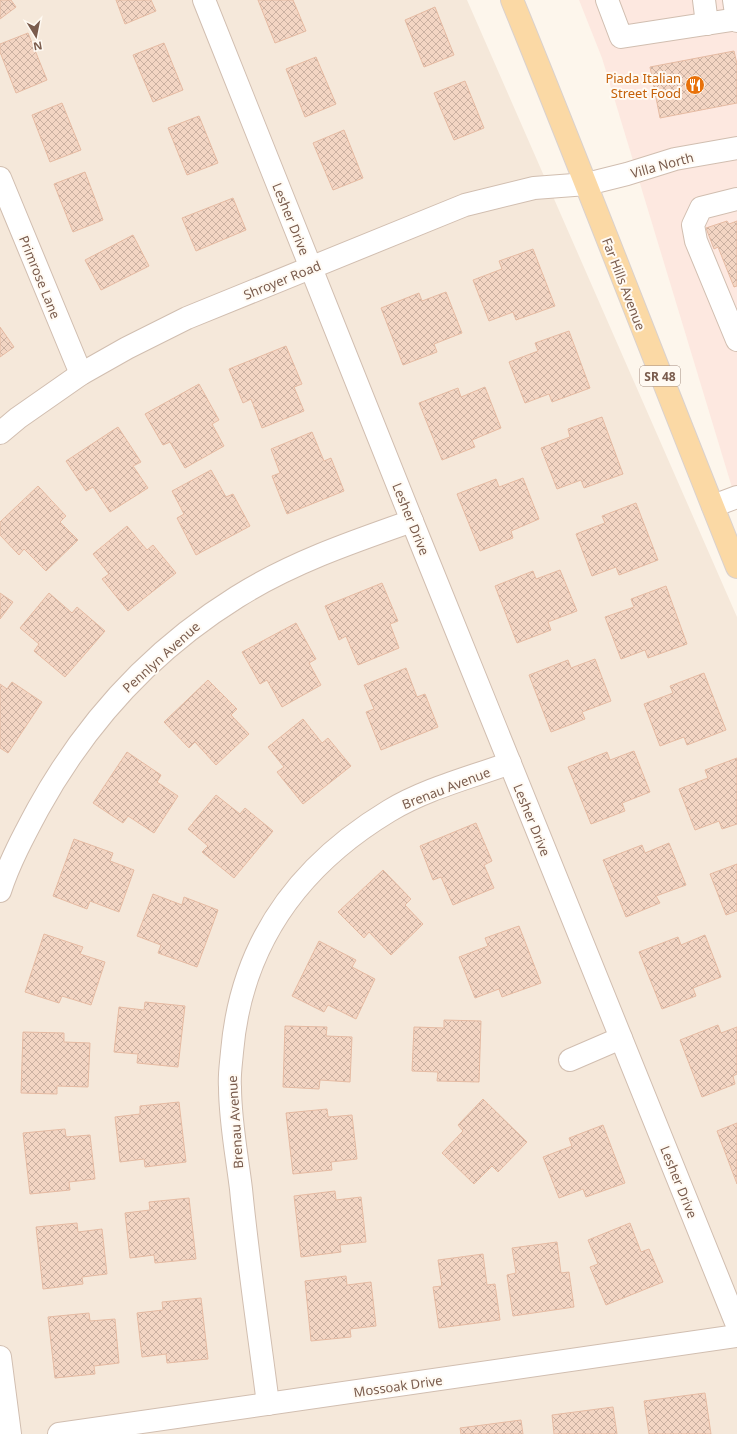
<svg xmlns="http://www.w3.org/2000/svg" width="737" height="1434" viewBox="0 0 737 1434" font-family="'Noto Sans',sans-serif">
	<defs>
		<pattern id="building-cross-hatch" width="8" height="8" patternUnits="userSpaceOnUse"><rect width="8" height="8" fill="#f3d5c3"/><path d="M0 0l8 8M0 8l8-8" fill="none" stroke="#cab0a1"/></pattern>
	</defs>
	<rect width="100%" height="100%" fill="#fdf6ec"/>
	<polygon fill="#f5e8da" points="0,0 467,0 737,617 737,1434 0,1434"/>
	<polygon fill="#fde8e0" points="579,0 737,0 737,504 602,58"/>
	<g fill="url(#building-cross-hatch)" stroke="#e6bba3">
		<polygon points="0,0 11,0 16,7 0,19"/>
		<polygon points="116,0 151,0 156,11 125,24"/>
		<polygon points="258,0 293,0 306,31 275,43"/>
		<polygon points="435,7 454,55 424,67 405,20"/>
		<polygon points="28,33 47,80 16,93 0,52 0,44"/>
		<polygon points="164,43 183,90 153,102 133,55"/>
		<polygon points="734,51 737,64 737,103 660,118 650,67"/>
		<polygon points="316,57 336,104 305,117 286,69"/>
		<polygon points="465,81 484,128 454,140 434,93"/>
		<polygon points="62,103 81,150 50,162 32,115"/>
		<polygon points="199,116 218,163 187,175 168,128"/>
		<polygon points="344,130 363,178 333,190 313,143"/>
		<polygon points="85,172 103,220 73,232 54,184"/>
		<polygon points="233,198 246,230 196,251 182,218"/>
		<polygon points="727,221 729,224 737,221 737,286 734,287 718,247 714,249 706,228"/>
		<polygon points="133,235 149,266 101,290 85,260"/>
		<polygon points="533,249 555,306 516,320 513,312 489,321 473,280 502,269 499,261"/>
		<polygon points="446,292 462,333 434,344 437,352 403,365 381,308 419,293 422,301"/>
		<polygon points="0,327 14,347 0,357"/>
		<polygon points="569,331 590,388 552,402 549,394 525,403 509,362 538,351 535,343"/>
		<polygon points="286,346 302,384 294,387 304,411 262,428 251,399 243,403 229,369"/>
		<polygon points="199,384 219,420 212,424 224,446 185,468 170,442 163,445 145,414"/>
		<polygon points="485,387 501,428 472,440 475,447 442,460 419,403 458,388 461,397"/>
		<polygon points="602,417 623,474 584,488 581,480 557,489 541,448 570,437 568,429"/>
		<polygon points="118,427 141,462 133,466 148,488 110,512 93,487 86,491 66,461"/>
		<polygon points="312,432 324,461 331,458 344,491 287,514 272,476 280,473 271,449"/>
		<polygon points="211,470 226,497 233,494 250,526 196,555 177,518 184,514 172,491"/>
		<polygon points="523,478 539,519 511,531 513,538 480,551 457,494 496,479 499,487"/>
		<polygon points="38,486 66,516 60,522 78,540 46,571 24,549 19,555 0,535 0,522"/>
		<polygon points="636,503 658,560 619,575 616,567 592,576 576,534 605,523 602,516"/>
		<polygon points="127,526 147,550 153,545 176,573 128,611 102,579 109,574 93,554"/>
		<polygon points="560,570 577,611 548,622 551,630 517,643 495,586 533,571 536,579"/>
		<polygon points="382,583 398,621 390,624 399,648 358,665 346,636 339,640 325,606"/>
		<polygon points="666,586 687,644 648,658 645,650 621,659 605,617 634,607 631,599"/>
		<polygon points="0,593 13,602 0,619"/>
		<polygon points="49,593 72,613 77,607 105,631 65,677 34,651 39,644 20,628"/>
		<polygon points="296,623 316,659 309,663 321,685 282,707 267,680 260,684 242,652"/>
		<polygon points="595,659 611,701 582,712 585,719 551,732 529,675 568,660 571,668"/>
		<polygon points="406,668 417,697 425,694 438,727 381,750 366,712 374,709 364,685"/>
		<polygon points="704,673 726,730 687,745 684,737 660,746 644,704 673,693 670,686"/>
		<polygon points="208,680 237,709 231,715 249,734 216,765 195,742 189,748 164,722"/>
		<polygon points="12,682 42,702 8,753 0,748 0,684 7,689"/>
		<polygon points="303,719 322,743 328,738 351,766 303,804 277,772 284,767 268,747"/>
		<polygon points="634,751 650,792 622,803 625,811 591,824 568,767 607,752 610,760"/>
		<polygon points="127,752 161,775 157,782 178,796 154,833 128,816 123,823 93,803"/>
		<polygon points="737,758 737,824 722,829 719,821 695,830 679,789 708,778 705,770"/>
		<polygon points="216,795 240,814 245,808 273,831 234,878 202,852 208,846 188,829"/>
		<polygon points="476,823 492,861 484,865 494,888 453,905 441,877 433,880 420,846"/>
		<polygon points="74,839 113,853 110,861 134,870 119,912 90,901 87,909 53,896"/>
		<polygon points="669,843 686,885 656,896 660,903 626,917 603,860 642,845 645,853"/>
		<polygon points="737,864 737,911 726,915 710,874"/>
		<polygon points="383,870 411,899 405,905 423,924 391,955 369,932 364,938 338,912"/>
		<polygon points="153,894 182,905 184,897 218,910 197,967 158,953 161,945 137,936"/>
		<polygon points="519,926 541,983 502,997 499,989 475,998 459,957 488,946 485,938"/>
		<polygon points="44,934 83,947 80,954 105,962 91,1005 62,996 59,1003 25,992"/>
		<polygon points="705,935 721,977 693,988 696,996 662,1009 639,952 678,937 681,945"/>
		<polygon points="319,941 356,960 352,967 375,979 356,1019 328,1005 324,1012 292,996"/>
		<polygon points="145,1002 185,1006 178,1067 137,1063 138,1054 114,1052 119,1007 144,1010"/>
		<polygon points="444,1020 481,1021 479,1082 437,1081 438,1072 412,1071 414,1027 444,1028"/>
		<polygon points="718,1025 721,1033 737,1027 737,1074 733,1076 735,1084 702,1097 680,1040"/>
		<polygon points="285,1026 327,1027 326,1036 352,1037 350,1082 320,1080 319,1089 283,1087"/>
		<polygon points="23,1032 64,1033 64,1042 90,1043 88,1087 57,1086 57,1094 21,1093"/>
		<polygon points="483,1099 527,1142 498,1172 492,1166 474,1184 442,1153 463,1131 458,1125"/>
		<polygon points="179,1102 186,1162 145,1167 144,1159 120,1162 115,1117 140,1114 140,1106"/>
		<polygon points="327,1109 328,1117 352,1115 357,1159 331,1162 332,1170 293,1174 286,1113"/>
		<polygon points="737,1123 737,1184 717,1131"/>
		<polygon points="603,1125 625,1183 586,1197 583,1189 559,1198 543,1157 572,1146 569,1138"/>
		<polygon points="65,1129 66,1137 90,1135 95,1179 69,1182 70,1190 30,1194 23,1133"/>
		<polygon points="335,1191 336,1200 361,1197 366,1242 340,1245 341,1252 301,1257 294,1196"/>
		<polygon points="189,1198 196,1259 155,1263 154,1255 130,1258 125,1213 150,1210 149,1202"/>
		<polygon points="77,1223 78,1232 102,1229 107,1274 82,1277 83,1284 43,1289 36,1227"/>
		<polygon points="630,1223 641,1252 649,1249 663,1282 606,1305 590,1267 598,1264 588,1240"/>
		<polygon points="557,1242 561,1273 569,1272 574,1307 513,1316 507,1275 516,1273 512,1248"/>
		<polygon points="483,1254 487,1285 495,1284 500,1320 439,1328 433,1287 442,1286 438,1260"/>
		<polygon points="346,1276 347,1285 371,1282 376,1326 350,1329 351,1337 311,1341 305,1281"/>
		<polygon points="201,1298 208,1359 167,1363 166,1354 142,1357 137,1313 163,1310 162,1302"/>
		<polygon points="89,1313 90,1321 115,1319 119,1363 94,1366 95,1374 55,1378 48,1317"/>
		<polygon points="705,1393 711,1434 649,1434 644,1401"/>
		<polygon points="613,1407 617,1434 554,1434 552,1415"/>
		<polygon points="521,1420 523,1434 461,1434 460,1428"/>
	</g>
	<g fill="none" stroke-linecap="round" stroke-linejoin="round">
		<g stroke="#d1beb0" stroke-width="24">
			<g id="minor">
				<polyline points="204,0 412,521 737,1325"/>
				<polyline points="607,0 621,37 737,19"/>
				<polyline points="704,0 707,24"/>
				<polyline points="734,0 737,21"/>
				<polyline points="0,178 81,374"/>
				<polyline points="737,199 701,208 693,225 696,241 737,340"/>
				<polyline points="0,433 18,418 81,374 127,348 187,318 465,205 534,188 587,184 627,174 675,159 737,148"/>
				<polyline points="713,506 737,497"/>
				<path d="M0 891C9 863 24 835 38 809 86 722 152 650 237 597 291 563 352 542 412 521"/>
				<polyline points="570,1060 621,1038"/>
				<polyline points="0,1357 10,1434"/>
				<path d="M268 1404C259 1333 248 1261 241 1189 237 1156 230 1121 230 1087 229 1076 231 1064 232 1052 241 945 298 866 389 811 425 789 469 778 510 763"/>
				<polyline points="59,1434 737,1336"/>
			</g>
		</g>
		<g stroke="#dad1cd" stroke-width="24">
			<path id="major" d="M512 0C589 188 661 378 737 567"/>
		</g>
		<use href="#minor" stroke="#fff" stroke-width="22"/>
		<use href="#major" stroke="#fbd9a5" stroke-width="22"/>
	</g>
	<defs>
		<g id="restaurant-disc" transform="scale(1)"><circle r="9.5" fill="#e8710a" stroke="#fffaf3"/><path d="M-5-6h1v4h1v-4h1v4h1v-4h1v5L-1.5 .5V6h-2V.5L-5-1ZM5-6V6H3V1.5H1.5Q1.5-4 5-6Z" fill="#fff"/></g>
	</defs>
	<g fill-rule="evenodd">
		<use href="#restaurant-disc" x="695" y="85"/>
	</g>
	<g text-anchor="middle" dominant-baseline="central" stroke-width="4" stroke-linejoin="round" paint-order="stroke">
		<rect fill="#fffaf3" stroke="#a28b7f" stroke-width="1" x="640" y="366" width="40" height="20" rx="3"/>
		<g font-size="12" font-weight="bold" fill="#7a5c4d">
			<text x="660" y="376">SR 48</text>
		</g>
		<g font-size="13" fill="#c56008" stroke="#fffaf3" text-anchor="end">
			<text x="681" y="78">Piada Italian<tspan x="681" dy="15">Street Food</tspan></text>
		</g>
		<g font-size="13" fill="#7a5c4d" stroke="#fffaf3">
			<text transform="translate(662 165) rotate(-15)">Villa North</text>
			<text transform="translate(291 219) rotate(68)">Lesher Drive</text>
			<text transform="translate(40 277) rotate(68)">Primrose Lane</text>
			<text transform="translate(282 280) rotate(-22)">Shroyer Road</text>
			<text transform="translate(624 284) rotate(69)">Far Hills Avenue</text>
			<text transform="translate(411 519) rotate(68)">Lesher Drive</text>
			<text transform="translate(161 657) rotate(-42)">Pennlyn Avenue</text>
			<text transform="translate(446 788) rotate(-21)">Brenau Avenue</text>
			<text transform="translate(532 820) rotate(68)">Lesher Drive</text>
			<text transform="translate(235 1122) rotate(-94)">Brenau Avenue</text>
			<text transform="translate(679 1182) rotate(68)">Lesher Drive</text>
			<text transform="translate(398 1386) rotate(-8)">Mossoak Drive</text>
		</g>
	</g>
	<g transform="translate(36 36) rotate(170)" stroke="#fffaf3" stroke-width="3" paint-order="stroke">
	<path d="M0-3L7 15L0 10L-7 15Z" fill="#7a5c4d"/>
	<text y="-6" font-size="11" font-weight="bold" text-anchor="middle" fill="#7a5c4d">N</text>
	</g>
</svg>
